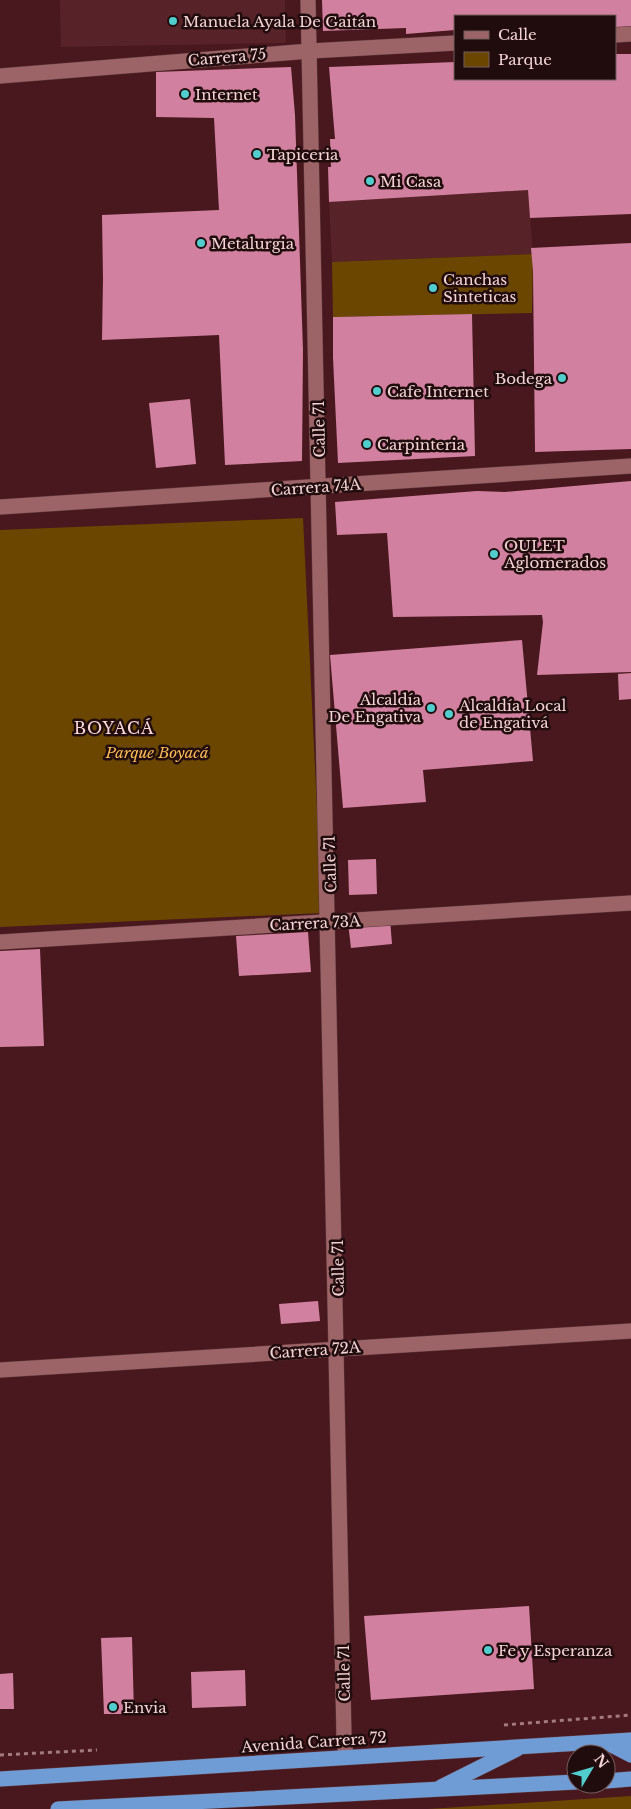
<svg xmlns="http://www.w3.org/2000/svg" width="631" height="1809" viewBox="0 0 631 1809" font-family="'Libre Baskerville',serif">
	<rect width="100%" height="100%" fill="#48181e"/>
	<g fill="#582229">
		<polygon points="60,0 285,0 286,43 61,47"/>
		<polygon points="528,190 533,254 332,262 329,202"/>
	</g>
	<g fill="#6a4600">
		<polygon points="533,254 532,313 333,317 332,262"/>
		<polygon points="303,518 322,913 0,927 0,530"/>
		<polygon points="631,1796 631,1809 428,1809"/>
	</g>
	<g fill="#d2809f">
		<polygon points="322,0 631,0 631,28 615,28 615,16 455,16 455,30 406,34 406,28 323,31"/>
		<polygon points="615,54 631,54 631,214 530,218 528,190 329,202 328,167 331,167 330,139 335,139 329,67 455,62 455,79 615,79"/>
		<polygon points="291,67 295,115 303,350 302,461 225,465 219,335 102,340 103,279 102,215 219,210 214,118 156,117 156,72"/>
		<polygon points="631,243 631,449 535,452 533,271 531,248"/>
		<polygon points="472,314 475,456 338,463 333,358 333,317"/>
		<polygon points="190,399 196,464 156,468 149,403"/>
		<polygon points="631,481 631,672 537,675 543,622 542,615 393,617 387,533 337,535 335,502 477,491 505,492"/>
		<polygon points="522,640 533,761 423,770 426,802 343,808 330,655"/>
		<polygon points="631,673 631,699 619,700 618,674"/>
		<polygon points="376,859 377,894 349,895 348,860"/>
		<polygon points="390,919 392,944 351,948 348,923"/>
		<polygon points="308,932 311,972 239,976 236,936"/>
		<polygon points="40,949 44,1046 0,1047 0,951"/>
		<polygon points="318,1301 320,1321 281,1324 279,1304"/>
		<polygon points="529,1606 534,1689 371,1700 364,1616"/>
		<polygon points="132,1637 134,1714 104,1714 101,1638"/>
		<polygon points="245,1670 246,1706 192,1708 191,1672"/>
		<polygon points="13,1673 14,1709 0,1709 0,1674"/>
	</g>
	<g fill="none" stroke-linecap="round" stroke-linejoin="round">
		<g stroke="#5f383c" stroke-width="16">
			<g id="street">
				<path d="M308 0C323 579 337 1158 344 1737L346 1757"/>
				<polyline points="615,35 631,34"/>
				<polyline points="0,76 310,51 455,43"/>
				<polyline points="0,1370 631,1331"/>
			</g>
		</g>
		<g stroke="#5f383c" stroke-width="16">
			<g id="secondary">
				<polyline points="0,507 631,466"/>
				<polyline points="0,942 631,903"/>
			</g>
		</g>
		<g stroke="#5f383c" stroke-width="16">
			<g id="highway">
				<polyline points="606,1742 631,1755"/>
				<polyline points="0,1779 631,1740"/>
				<polyline points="606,1781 631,1779"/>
				<polyline points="441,1787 517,1749"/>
				<polyline points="58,1809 576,1782"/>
			</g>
		</g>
		<g stroke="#a27a7d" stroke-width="3" stroke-dasharray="4 4" stroke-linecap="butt">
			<polyline points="504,1725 631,1715"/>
			<polyline points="0,1755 97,1750"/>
		</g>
		<use href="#street" stroke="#9c6467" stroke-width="15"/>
		<use href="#secondary" stroke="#9c6467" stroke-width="15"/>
		<use href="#highway" stroke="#709cd6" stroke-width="15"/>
	</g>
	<g fill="#52cdce" stroke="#210c0d" stroke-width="2">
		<circle cx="173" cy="21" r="5"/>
		<circle cx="185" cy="94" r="5"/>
		<circle cx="257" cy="154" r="5"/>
		<circle cx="370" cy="181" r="5"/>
		<circle cx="201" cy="243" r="5"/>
		<circle cx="433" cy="288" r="5"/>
		<circle cx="562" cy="378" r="5"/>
		<circle cx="377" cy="391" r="5"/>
		<circle cx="367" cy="444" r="5"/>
		<circle cx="494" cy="554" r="5"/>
		<circle cx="431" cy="708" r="5"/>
		<circle cx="449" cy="714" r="5"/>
		<circle cx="488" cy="1650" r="5"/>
		<circle cx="113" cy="1707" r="5"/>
	</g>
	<g text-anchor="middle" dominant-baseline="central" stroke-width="5" stroke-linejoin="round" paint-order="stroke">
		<g font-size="15" fill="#f3d3d4" stroke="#210c0d" text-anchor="start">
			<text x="183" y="21">Manuela Ayala De Gaitán</text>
			<text x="195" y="94">Internet</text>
			<text x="267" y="154">Tapiceria</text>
			<text x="380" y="181">Mi Casa</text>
			<text x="211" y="243">Metalurgia</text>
			<text x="443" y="279">Canchas<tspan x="443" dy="17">Sinteticas</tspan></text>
			<text x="552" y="378" text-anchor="end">Bodega</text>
			<text x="387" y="391">Cafe Internet</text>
			<text x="377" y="444">Carpinteria</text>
			<text x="504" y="545">OULET<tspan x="504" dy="17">Aglomerados</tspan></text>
			<text x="421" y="699" text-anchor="end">Alcaldía<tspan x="421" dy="17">De Engativa</tspan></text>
			<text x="459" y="705">Alcaldía Local<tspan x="459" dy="17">de Engativá</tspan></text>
			<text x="498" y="1650">Fe y Esperanza</text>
			<text x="123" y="1707">Envia</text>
		</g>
		<g font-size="15" fill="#f3d3d4" stroke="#210c0d">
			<text transform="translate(227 57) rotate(-5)">Carrera 75</text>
			<text transform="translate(319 429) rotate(-91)">Calle 71</text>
			<text transform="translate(316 487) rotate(-4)">Carrera 74A</text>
			<text transform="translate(330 864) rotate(-92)">Calle 71</text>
			<text transform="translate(315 923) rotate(-3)">Carrera 73A</text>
			<text transform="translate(338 1268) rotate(-91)">Calle 71</text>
			<text transform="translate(315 1350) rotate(-4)">Carrera 72A</text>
			<text transform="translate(344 1673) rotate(-91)">Calle 71</text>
			<text transform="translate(314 1742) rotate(-4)">Avenida Carrera 72</text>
		</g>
		<g font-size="15" font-style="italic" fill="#fdbc57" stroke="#210c0d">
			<text x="157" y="752">Parque Boyacá</text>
		</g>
		<g font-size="16" letter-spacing="1" fill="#fcd6d7" stroke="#210c0d">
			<text x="114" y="728">BOYACÁ</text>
		</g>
	</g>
	<rect x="454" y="15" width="162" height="65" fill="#210c0d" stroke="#755c5d"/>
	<rect x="464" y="31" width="25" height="8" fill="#9c6467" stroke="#755c5d"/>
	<text x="498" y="40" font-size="15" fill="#f3d3d4">Calle</text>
	<rect x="464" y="52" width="25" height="15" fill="#6a4600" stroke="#755c5d"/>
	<text x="498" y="65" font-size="15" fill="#f3d3d4">Parque</text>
	<g transform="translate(591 1769) rotate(52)"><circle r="24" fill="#210c0d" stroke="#755c5d"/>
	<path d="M0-4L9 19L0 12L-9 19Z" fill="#52cdce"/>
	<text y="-8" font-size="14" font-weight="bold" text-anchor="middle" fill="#f3d3d4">N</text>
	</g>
</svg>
